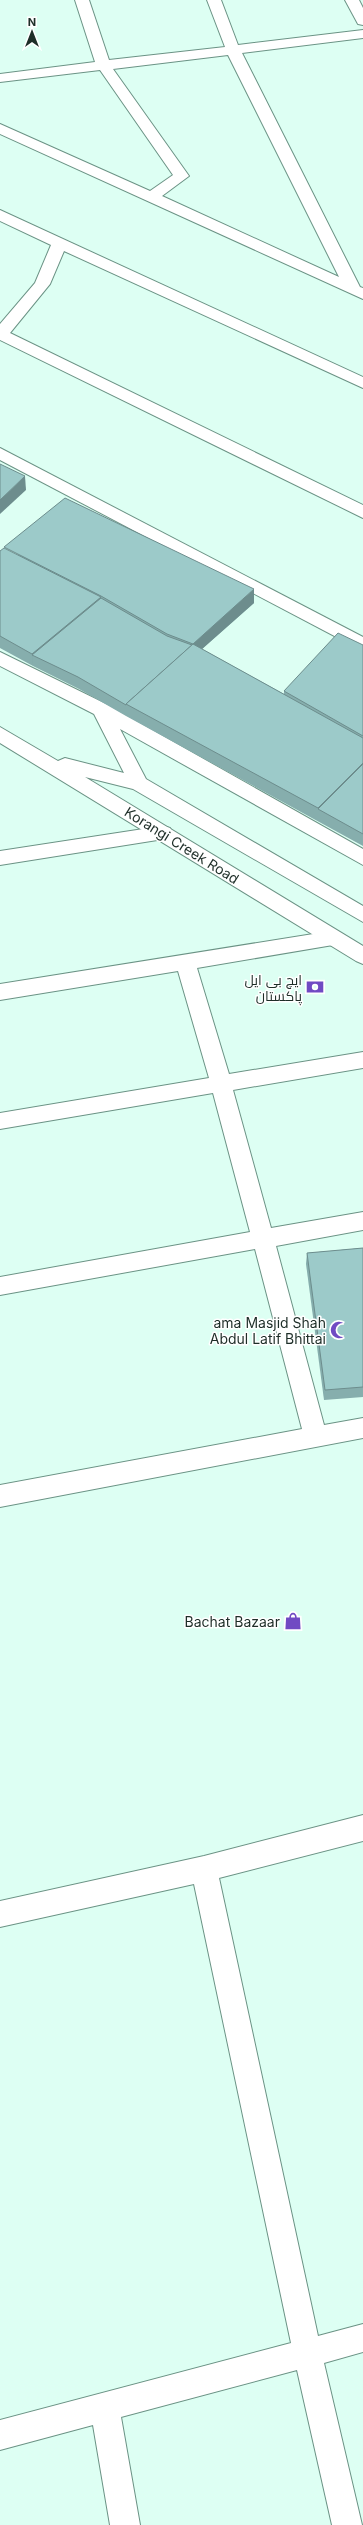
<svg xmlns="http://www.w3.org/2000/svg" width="363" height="2525" viewBox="0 0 363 2525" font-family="Inter,Cairo,sans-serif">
	<rect width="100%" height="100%" fill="#ddfff3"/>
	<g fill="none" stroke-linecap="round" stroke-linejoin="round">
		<g stroke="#6b9385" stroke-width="2">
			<g id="minor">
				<path d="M75 0H89L109 60 225 47 207 0H221L238 45 363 30V38L242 53 360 287 363 288V299L0 134V124L150 191 173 175 100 70 0 82V74L95 62ZM228 55 339 277 162 196 189 176 113 69Z"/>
				<polygon points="345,0 359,0 363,8 363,25 358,24"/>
				<polygon points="0,210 363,377 363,388 64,251 50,284 10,333 363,505 363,518 0,340 0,324 35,283 51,245 0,221"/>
				<polygon points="0,448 363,637 363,651 0,460"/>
				<polygon points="163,826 170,828 173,833 170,838 0,865 0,851"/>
				<polygon points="332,931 339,934 342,939 339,944 197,968 229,1074 363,1052 363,1068 233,1090 271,1228 363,1212 363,1230 276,1246 324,1425 363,1418 363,1438 0,1507 0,1485 302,1429 255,1249 0,1295 0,1277 250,1232 213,1093 0,1129 0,1113 209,1078 178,971 0,1000 0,984"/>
				<polygon points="363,1815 363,1841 219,1878 318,2336 363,2324 363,2352 324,2363 362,2525 332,2525 297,2370 121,2417 140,2525 110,2525 93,2425 0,2450 0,2420 291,2343 194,1884 0,1927 0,1901 204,1856"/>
			</g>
		</g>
		<g stroke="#6b9385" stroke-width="2">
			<polygon id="major" points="0,652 108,705 363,849 363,865 120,729 146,779 363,906 363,922 133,789 85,777 363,946 363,964 356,961 0,743 0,727 58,761 65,758 124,773 94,714 0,666"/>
		</g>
		<use href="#minor" fill="#fff" fill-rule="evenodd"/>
		<use href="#major" fill="#fff" fill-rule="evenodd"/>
	</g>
	<g fill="#86aead">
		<polygon points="0,551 254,603 202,649 284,694 284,691 363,645 363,846 126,716 79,689 33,666 0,648"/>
		<polygon points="363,1248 363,1397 324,1400 306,1264 307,1253"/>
	</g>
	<g fill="#6d8d8d">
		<polygon points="25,476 26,490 0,514 0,500"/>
		<polygon points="254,589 254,603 193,657 193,644"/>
		<polygon points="101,597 101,609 32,655 33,666 32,654"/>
		<polygon points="363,763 363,775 318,809 318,808"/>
	</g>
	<g fill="#9ccac9" stroke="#6d8d8d">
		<polygon points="0,464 25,476 0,500"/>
		<polygon points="65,498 254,589 193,644 167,634 101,596 4,547"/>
		<polygon points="4,548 101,597 32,654 0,636 0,551"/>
		<polygon points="101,598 167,636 192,645 126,704 126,705 78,677 32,655"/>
		<polygon points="338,633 363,645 363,736 284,691"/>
		<polygon points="193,644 363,738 363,763 318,808 126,704"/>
		<polygon points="363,764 363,834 318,809"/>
		<polygon points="363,1248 363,1387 325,1390 307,1253"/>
	</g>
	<defs>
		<g id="bank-bare" transform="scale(1.38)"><path d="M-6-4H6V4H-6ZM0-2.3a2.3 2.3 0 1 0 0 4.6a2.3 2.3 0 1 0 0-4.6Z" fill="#704ac3" stroke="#fff" stroke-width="2.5" paint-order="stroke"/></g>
		<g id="mosque-bare" transform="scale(1.38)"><path d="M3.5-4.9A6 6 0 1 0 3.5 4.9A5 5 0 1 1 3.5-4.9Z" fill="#704ac3" stroke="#fff" stroke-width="2.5" paint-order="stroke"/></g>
		<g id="shop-bare" transform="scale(1.38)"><path d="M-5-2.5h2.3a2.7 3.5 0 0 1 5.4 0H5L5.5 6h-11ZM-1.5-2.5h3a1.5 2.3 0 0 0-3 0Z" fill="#704ac3" stroke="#fff" stroke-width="2.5" paint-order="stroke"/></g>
	</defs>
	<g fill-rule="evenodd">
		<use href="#bank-bare" x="315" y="987"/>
		<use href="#mosque-bare" x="339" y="1330"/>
		<use href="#shop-bare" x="293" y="1621"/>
	</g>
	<g text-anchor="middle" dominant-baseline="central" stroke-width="3" stroke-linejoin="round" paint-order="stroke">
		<g font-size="14" fill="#1e2e28" stroke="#fff">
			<text transform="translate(182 845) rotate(32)">Korangi Creek Road</text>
		</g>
		<g font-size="14" fill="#1e2e28" stroke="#fff" text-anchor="end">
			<text x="302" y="979">ایچ بی ایل<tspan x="302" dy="16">پاکستان</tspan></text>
			<text x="326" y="1322">ama Masjid Shah<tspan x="326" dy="16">Abdul Latif Bhittai</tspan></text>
			<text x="280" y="1621">Bachat Bazaar</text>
		</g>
	</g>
	<g transform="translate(32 32)" stroke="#ffffff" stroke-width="3" paint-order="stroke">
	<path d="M0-3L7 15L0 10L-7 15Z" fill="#1e2e28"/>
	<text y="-6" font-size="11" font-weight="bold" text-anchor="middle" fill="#1e2e28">N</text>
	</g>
</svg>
